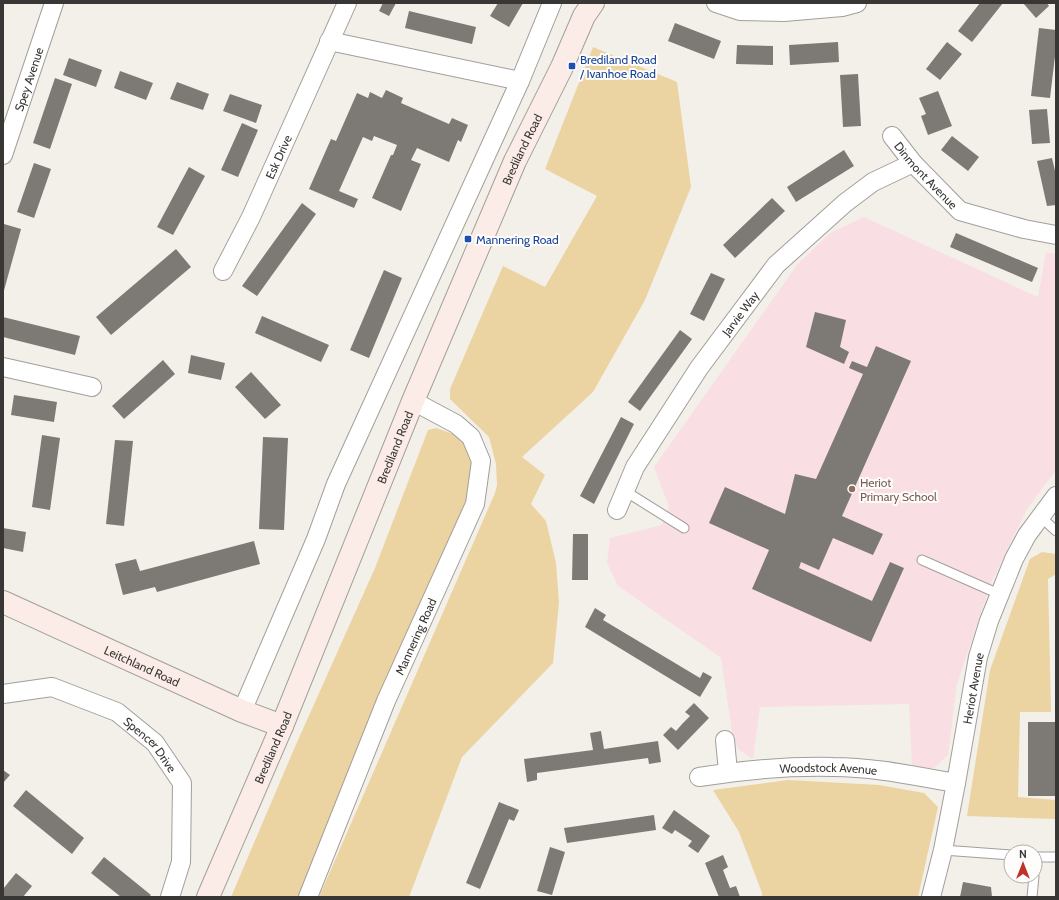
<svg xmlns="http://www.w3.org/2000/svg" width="1059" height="900" viewBox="0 0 1059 900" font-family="Cabin,sans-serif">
	<rect width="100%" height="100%" fill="#f3f0ea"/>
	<polygon fill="#f9dfe4" points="864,217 1038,297 1046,252 1056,254 1056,470 1027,509 992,581 957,684 948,755 934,768 912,768 909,704 760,707 753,759 738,749 732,732 721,658 618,586 607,563 610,538 662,525 669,507 654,467 797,265 830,233"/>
	<g fill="#ebd3a2">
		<polygon points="593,47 677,82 691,187 645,300 593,392 522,457 545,475 531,504 546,521 556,563 559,603 553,663 462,757 409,897 319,897 495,493 497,485 496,464 489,437 450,399 450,389 503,266 545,287 597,196 545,169"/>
		<polygon points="436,428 462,437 474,459 471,494 300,897 231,897 294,749 375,568 428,430"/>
		<polygon points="1042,552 1056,554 1056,574 1048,579 1051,712 1020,712 1018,797 1056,800 1056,819 967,816 990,670 1030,559"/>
		<polygon points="788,780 879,785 924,793 938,807 918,897 762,897 762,893 739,832 713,790"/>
	</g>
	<g fill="#7d7a75">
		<polygon points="383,3 396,3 389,16 379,11"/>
		<polygon points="498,3 523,3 509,27 490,16"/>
		<polygon points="980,3 1003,3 972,42 958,31"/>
		<polygon points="1023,3 1047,3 1049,6 1036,18"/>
		<polygon points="409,11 476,27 472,44 405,28"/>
		<polygon points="675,23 721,41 714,59 668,41"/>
		<polygon points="1039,28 1056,30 1056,48 1050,98 1031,96"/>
		<polygon points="838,42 839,62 790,65 789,45"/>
		<polygon points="947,42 962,54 940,80 926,69"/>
		<polygon points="737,45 773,46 773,65 736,64"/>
		<polygon points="69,58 102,70 96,87 63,75"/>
		<polygon points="120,71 153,83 146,100 114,88"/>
		<polygon points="858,74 861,126 843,127 840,75"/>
		<polygon points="55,78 72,84 50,149 33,143"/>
		<polygon points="177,82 209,94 203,110 170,99"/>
		<polygon points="386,90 403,98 401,103 449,124 452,118 468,125 461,142 458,140 449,162 417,148 411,160 421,164 401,211 372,198 391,155 393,155 397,145 374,136 372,141 363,137 339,191 358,199 354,208 309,189 331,139 336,141 357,93 368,98 370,92 382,98"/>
		<polygon points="938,91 952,126 928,135 921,116 926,114 919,98"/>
		<polygon points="230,94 262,105 256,123 223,111"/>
		<polygon points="1047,109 1050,143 1032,144 1029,110"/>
		<polygon points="242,123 258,130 238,177 221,170"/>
		<polygon points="952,136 979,157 968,171 941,150"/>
		<polygon points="844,150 854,166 796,202 787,187"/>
		<polygon points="1052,158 1056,175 1056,205 1047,206 1037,161"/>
		<polygon points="34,163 51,169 34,218 17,212"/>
		<polygon points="189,167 205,176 173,235 157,227"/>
		<polygon points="772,198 785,211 735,258 723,245"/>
		<polygon points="302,203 316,214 257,296 242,286"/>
		<polygon points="4,224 21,229 3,294 3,227"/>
		<polygon points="956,233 1038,268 1032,282 950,247"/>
		<polygon points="176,249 191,267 111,335 96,317"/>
		<polygon points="384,270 402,278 369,358 350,350"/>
		<polygon points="711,273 725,279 704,321 690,314"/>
		<polygon points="815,312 846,320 840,347 849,352 844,364 806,347"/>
		<polygon points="262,316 329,345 321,362 255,333"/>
		<polygon points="3,317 80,336 75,355 3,337"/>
		<polygon points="680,330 692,339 640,411 628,402"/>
		<polygon points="876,346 911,361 842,516 883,534 873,555 833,538 819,570 801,562 799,568 872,601 890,562 904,568 871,642 752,589 769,550 709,523 725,487 785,514 795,474 816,479 863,374 849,368 852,361 867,367"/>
		<polygon points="191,355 225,363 221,380 188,373"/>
		<polygon points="163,360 175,374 124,419 112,406"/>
		<polygon points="251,372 281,405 265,419 235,387"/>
		<polygon points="14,395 57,402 54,422 11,415"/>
		<polygon points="621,417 634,424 594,504 580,496"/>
		<polygon points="42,435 60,438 50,510 32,507"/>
		<polygon points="263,437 288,438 284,530 259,529"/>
		<polygon points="115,440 133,441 124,526 106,524"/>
		<polygon points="3,528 26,532 23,552 3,548"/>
		<polygon points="573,534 588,534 588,580 572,580"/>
		<polygon points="254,541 260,564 157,592 155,587 123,595 115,564 136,559 140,571"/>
		<polygon points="595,608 606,615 603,620 700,678 703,672 712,677 700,697 585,627"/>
		<polygon points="694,703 709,718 678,750 663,735 671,727 676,731 683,723 690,716 685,712"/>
		<rect x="1028" y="722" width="28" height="74"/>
		<polygon points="601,731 604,749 658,741 661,762 649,764 648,758 537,773 537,780 527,782 524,759 593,750 590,733"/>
		<polygon points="3,770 10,775 3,783"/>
		<polygon points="26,790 84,838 72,854 13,806"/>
		<polygon points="499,802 519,810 514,821 509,819 480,889 466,883"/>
		<polygon points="674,810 710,836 698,853 688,846 692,841 675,830 672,834 662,828"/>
		<polygon points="654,815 656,830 567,843 564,828"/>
		<polygon points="550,847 565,852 552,895 537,891"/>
		<polygon points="723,855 728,867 723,870 730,888 736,886 740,897 719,897 705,863"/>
		<polygon points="104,857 151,895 149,897 121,897 91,873"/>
		<polygon points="16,873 32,886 23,897 3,897 3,889"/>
		<polygon points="963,882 991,887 992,897 960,897"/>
	</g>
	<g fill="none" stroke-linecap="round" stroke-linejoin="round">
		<g stroke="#a29f9a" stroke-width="11">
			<g id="lane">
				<polyline points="625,491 684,528"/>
				<polyline points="1040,516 1056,531"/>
				<polyline points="922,560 999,594"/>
				<polyline points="943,850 1011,855"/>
				<polyline points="1035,857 1056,857"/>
				<polyline points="1032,897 1034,876"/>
			</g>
		</g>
		<g stroke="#a29f9a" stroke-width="20">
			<g id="street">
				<polyline points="716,3 740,11 784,12 842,7 857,3"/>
				<polyline points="329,41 520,81"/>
				<path id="s1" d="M892 136 913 163 960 211 1024 229 1056 235"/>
				<path id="s2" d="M3 155 54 3"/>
				<path id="s3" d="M223 271 251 217 347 3"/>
				<polyline points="3,367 92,387"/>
				<path id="s4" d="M617 510 635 467 699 368 776 265 845 203 873 182 913 163"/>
				<path id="s5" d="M3 694 52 687 117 712 155 743 182 783 181 862 170 897"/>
				<polyline points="242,711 316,539 336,484 520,81 552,3"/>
				<polyline points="725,740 728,772"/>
				<path id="s6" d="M699 777C743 770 788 766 833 767 874 767 915 776 956 783"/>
				<path id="s7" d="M308 897 386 701 475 504 481 461 471 437 456 424 413 401"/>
				<path id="s8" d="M931 897 943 850 956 783 978 657 989 621 1014 559 1027 535 1056 496"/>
			</g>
		</g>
		<g stroke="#a29f9a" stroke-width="24">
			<g id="secondary">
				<path id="s9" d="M3 602 242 711 282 726"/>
				<path id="s10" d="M208 897 282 726 413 401 515 161 562 67 584 16 593 3"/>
			</g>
		</g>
		<use href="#lane" stroke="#fff" stroke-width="9"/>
		<use href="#street" stroke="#fff" stroke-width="18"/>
		<use href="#secondary" stroke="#fcece7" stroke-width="22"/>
	</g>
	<g fill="#1a4fb4" stroke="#fffdfb" stroke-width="1.5">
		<rect x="568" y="62" width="8" height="8" rx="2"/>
		<rect x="464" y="235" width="8" height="8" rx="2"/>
	</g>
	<circle fill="#8d6e63" stroke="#fffdfb" stroke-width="1.5" cx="852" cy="489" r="4"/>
	<g text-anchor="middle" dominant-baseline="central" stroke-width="4" stroke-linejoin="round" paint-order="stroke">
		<g font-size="12" fill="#164399" stroke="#fffdfb" text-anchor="start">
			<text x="580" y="59">Brediland Road<tspan x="580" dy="14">/ Ivanhoe Road</tspan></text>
			<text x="476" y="239">Mannering Road</text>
		</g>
		<g font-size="12" fill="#383735" stroke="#fffdfb">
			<text stroke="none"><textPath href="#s2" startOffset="80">Spey Avenue</textPath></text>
			<text stroke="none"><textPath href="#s10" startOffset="811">Brediland Road</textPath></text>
			<text stroke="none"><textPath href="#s3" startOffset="127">Esk Drive</textPath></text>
			<text stroke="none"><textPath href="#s1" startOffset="52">Dinmont Avenue</textPath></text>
			<text stroke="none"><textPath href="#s4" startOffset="233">Jarvie Way</textPath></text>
			<text stroke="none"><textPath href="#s10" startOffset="487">Brediland Road</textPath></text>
			<text stroke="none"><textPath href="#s7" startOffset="282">Mannering Road</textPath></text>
			<text stroke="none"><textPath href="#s9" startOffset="153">Leitchland Road</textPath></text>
			<text stroke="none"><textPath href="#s8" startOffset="213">Heriot Avenue</textPath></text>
			<text stroke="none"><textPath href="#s5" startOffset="166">Spencer Drive</textPath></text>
			<text stroke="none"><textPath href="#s10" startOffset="163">Brediland Road</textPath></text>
			<text stroke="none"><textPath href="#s6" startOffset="130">Woodstock Avenue</textPath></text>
		</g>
		<g font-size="12" fill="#785e54" stroke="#fffdfb" text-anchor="start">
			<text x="860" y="482">Heriot<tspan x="860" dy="14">Primary School</tspan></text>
		</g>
	</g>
	<rect width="1059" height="900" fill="none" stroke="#383735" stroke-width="8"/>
	<g transform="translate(1023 864)"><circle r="19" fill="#fffdfb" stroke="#afaeac"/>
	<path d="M0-3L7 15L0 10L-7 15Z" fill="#bf312b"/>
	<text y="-6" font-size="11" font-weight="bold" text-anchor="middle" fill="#383735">N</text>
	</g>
</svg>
